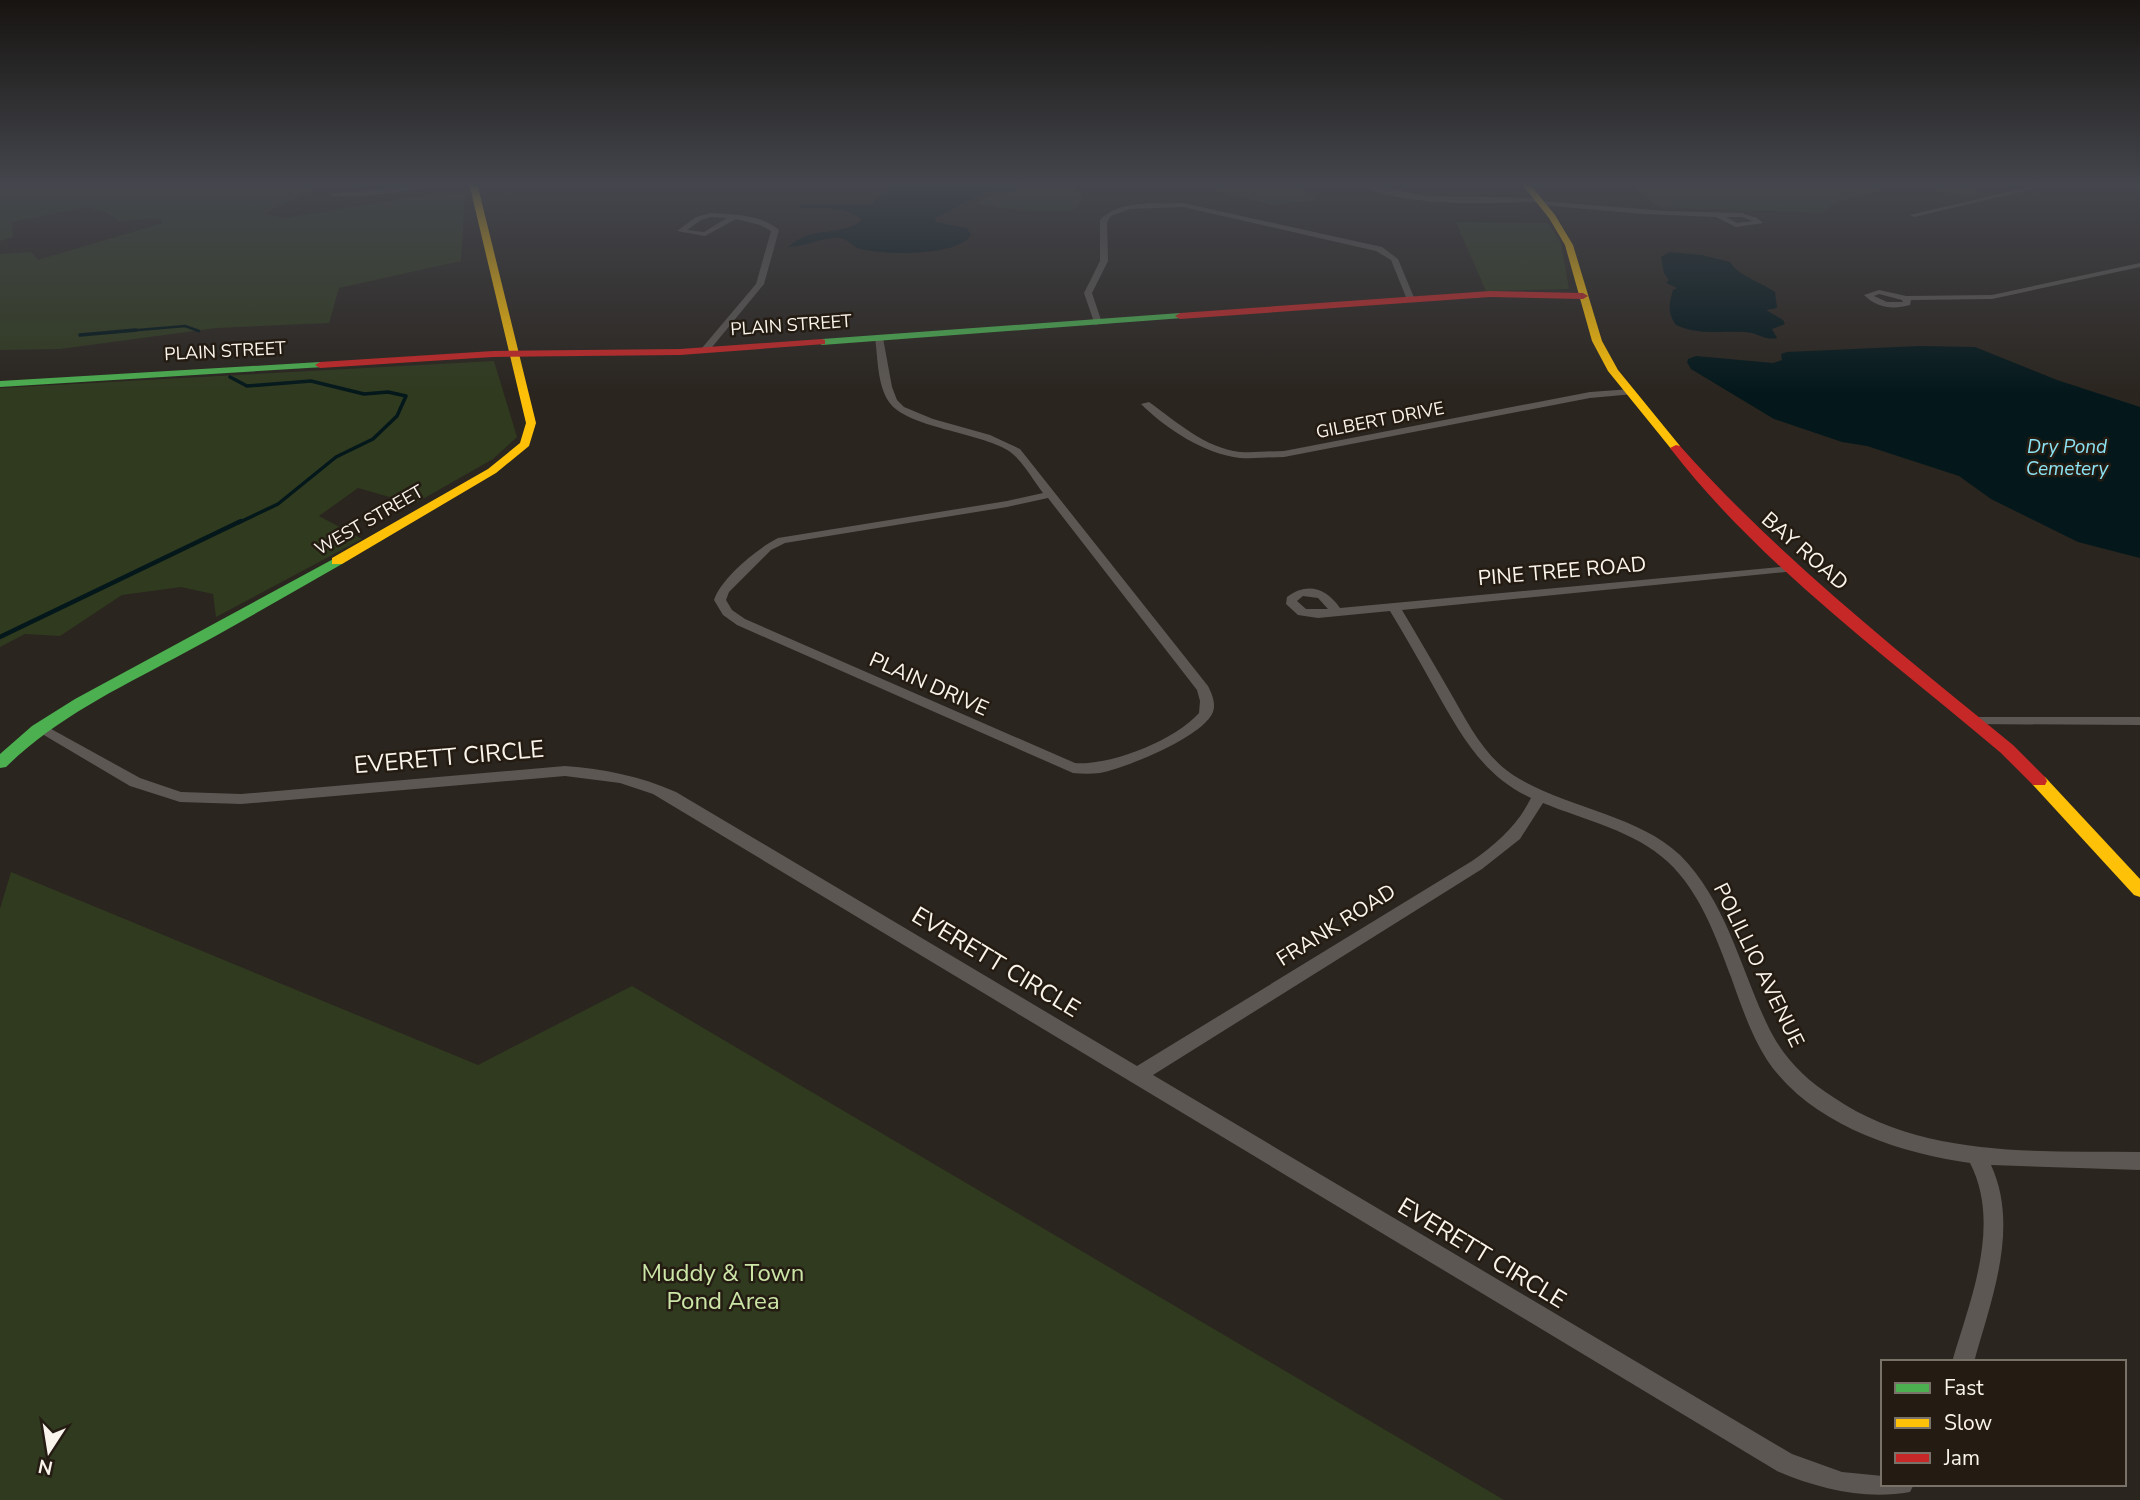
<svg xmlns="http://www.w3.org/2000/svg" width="2140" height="1500" viewBox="0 0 2140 1500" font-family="'Nunito Sans',sans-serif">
	<rect width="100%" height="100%" fill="#2a251f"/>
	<g fill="#303a1f">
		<polygon points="0,183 324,183 264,214 285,218 413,197 465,193 461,261 339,288 329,323 217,328 60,349 0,350 0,254 31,252 38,260 163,223 160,218 119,221 106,212 87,207 11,222 13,237 0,241"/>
		<path d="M1026 183H1070L1084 197 1074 210C1048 211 1001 211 978 203 992 192 1013 194 1026 183Z"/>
		<polygon points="1139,183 1286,183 1307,190 1316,200 1273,205 1212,189"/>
		<polygon points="1630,183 1958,183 1986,194 1965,196 1907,184 1838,201 1822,213 1658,207"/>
		<polygon points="1456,222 1548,223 1561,243 1569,289 1486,291"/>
		<polygon points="494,361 517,437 493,459 414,504 358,488 319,516 362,539 216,617 213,594 181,587 122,595 60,636 25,634 0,647 0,388"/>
		<polygon points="11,872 478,1065 632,986 1504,1500 0,1500 0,909"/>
	</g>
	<g fill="#04181b">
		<path d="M895 183H1017L1021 184 986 192 935 218 936 222 967 228 971 235C957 257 883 255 860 249 851 246 848 238 837 238 820 238 804 247 788 247 814 224 840 238 862 220 847 205 820 209 800 208L798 205H870L874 203V199L893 189 892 185Z"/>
		<path d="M1669 252 1702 255 1730 262C1738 276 1761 282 1775 292L1777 308 1766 310 1783 320 1785 324 1772 329 1777 338C1764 341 1757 332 1744 332 1720 331 1698 335 1676 325 1667 312 1669 304 1673 290L1677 288 1666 283 1669 280 1664 273 1661 257Z"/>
		<polygon points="1920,346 1975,347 2057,380 2140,407 2140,558 2078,542 1991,499 1959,476 1867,446 1842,442 1774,419 1691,369 1687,362 1688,359 1696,356 1773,363 1782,360 1781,354 1787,352"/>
	</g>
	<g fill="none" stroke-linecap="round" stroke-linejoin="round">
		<polyline stroke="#04181b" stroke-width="2.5" points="115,332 185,326 199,331"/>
		<g stroke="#04181b" stroke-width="3.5">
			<polyline points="80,335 136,330"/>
			<polyline points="230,377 247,386 311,381 364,394 388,392 406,396 397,416 373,439 336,457 278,504 238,523"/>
		</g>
		<polyline stroke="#04181b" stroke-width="4.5" points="0,637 241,521"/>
		<g fill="#5c5752" fill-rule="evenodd">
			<polygon points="440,183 459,183 377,195 332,196 329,194"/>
			<path d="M1355 183H1365L1425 196 1538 198 1541 201 1665 211 1742 213 1757 218 1763 223 1736 227 1716 217 1644 214 1541 205 1538 202C1487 203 1400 208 1355 183ZM1726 217H1742L1753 221 1737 223Z"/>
			<polygon points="2046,183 2058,183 1914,217 1910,215"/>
			<path d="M1183 203 1382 247 1398 259 1415 300 1408 302 1391 260 1376 251 1183 207 1130 209 1111 216 1107 222 1108 261 1092 293 1102 323 1095 325 1084 293 1100 261V220C1119 199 1157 204 1183 203Z"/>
			<path d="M711 213C732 214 763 215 779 230L764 284 708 352 705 353 701 350 702 348 756 284 771 231 760 225 736 219 705 236 677 231 696 217ZM711 217 727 218 704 232 687 230 701 220Z"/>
			<path d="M2140 263V267L1992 299 1911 300 1910 305C1893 310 1877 308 1864 295L1879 290 1906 296 1992 295ZM1879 294 1902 300 1903 302H1887L1874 296Z"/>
			<path d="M879 335 883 338 892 387 897 400 904 407 933 419 990 435 1020 449 1208 686C1212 694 1216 703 1213 712 1203 737 1126 768 1100 773 1091 774 1082 774 1073 773L737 625 723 615 714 600C721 578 758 548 778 538L1007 501 1043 493C1033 480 1022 460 1009 451 979 432 907 428 889 402 877 384 878 358 875 338ZM1048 498 1197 690 1200 701 1199 713C1175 740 1111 766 1075 763L745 619 732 610 726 600 729 592 771 550 785 543 1007 507Z"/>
			<path d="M1631 389 1634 390V394L1590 398 1284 457C1270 457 1255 459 1240 458 1205 454 1166 429 1141 404L1149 402C1177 422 1205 448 1240 452 1255 453 1269 451 1284 451L1590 392Z"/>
			<path d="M1792 566 1798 569 1796 571 1402 610C1418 637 1434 664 1450 692 1468 723 1485 759 1518 778 1567 808 1638 815 1680 855 1726 901 1740 967 1767 1024 1782 1056 1803 1078 1833 1097 1922 1158 2036 1151 2140 1152V1170L1991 1165C2020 1228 1991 1300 1974 1362H1952C1970 1300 2002 1225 1970 1163 1898 1153 1810 1124 1767 1060 1751 1035 1741 1005 1731 977 1716 937 1700 892 1668 862 1635 831 1584 820 1543 803L1520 839 1482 869 1153 1075 1792 1454 1842 1472 1883 1476V1484H1914L1910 1492C1865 1500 1819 1489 1777 1471L653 794 620 783 565 776 241 804 180 802 130 786 32 728 39 724 44 725 140 778 181 792 241 794 565 766C604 769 640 776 676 792L1137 1066 1472 861C1497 843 1517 826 1531 798 1483 776 1461 735 1436 691 1421 664 1406 637 1390 611L1318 618 1298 615 1286 604 1287 597C1307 582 1326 588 1340 608ZM1303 596 1318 598 1328 609H1306L1297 601Z"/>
			<polygon points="1975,717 2140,717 2140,725 1970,724 1968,721"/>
		</g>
		<g fill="#4caf50" fill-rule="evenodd">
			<polygon points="1180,313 1183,314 1183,318 822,345 817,342 822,339"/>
			<polygon points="320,362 325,365 324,367 0,387 0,381"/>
			<path d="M337 557 343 561 342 564C286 596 231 628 175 658 115 690 55 719 6 767L0 768V754L32 726 75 699Z"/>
		</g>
		<g fill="#ffc107" fill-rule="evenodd">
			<polygon points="469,183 477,183 536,423 529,446 496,473 342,564 332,564 332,558 488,469 520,443 526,423"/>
			<polygon points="1521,183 1529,183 1555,215 1573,245 1602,341 1618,370 1680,446 1680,450 1672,450 1608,371 1592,341 1565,245 1549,218"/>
			<polygon points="2039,775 2045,777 2140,879 2140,897 2134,895 2033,785 2031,781 2033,777"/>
		</g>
		<g fill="#c62828" fill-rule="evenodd">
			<polygon points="1490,291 1583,293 1588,296 1583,299 1490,297 1180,319 1175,316 1180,313"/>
			<polygon points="822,339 825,340 825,344 680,355 493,357 320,368 315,365 320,362 493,351 680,349"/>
			<path d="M1676 445 1680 446C1780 558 1897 650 2013 745L2045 777 2047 781 2045 785H2033L2001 753C1890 659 1759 564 1670 448Z"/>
		</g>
	</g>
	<linearGradient id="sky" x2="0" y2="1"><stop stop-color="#171411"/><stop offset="0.47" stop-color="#44464d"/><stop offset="1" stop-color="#44464d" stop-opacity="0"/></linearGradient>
	<rect width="2140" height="393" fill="url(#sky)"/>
	<g text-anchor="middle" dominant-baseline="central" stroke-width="5" stroke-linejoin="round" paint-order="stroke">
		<g font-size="18" fill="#f9f4ec" stroke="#241c12">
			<text transform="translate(791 325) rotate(-4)">PLAIN STREET</text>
			<text transform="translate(225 351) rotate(-3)">PLAIN STREET</text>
			<text transform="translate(1380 420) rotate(-11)">GILBERT DRIVE</text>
			<text transform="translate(369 520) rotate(-30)">WEST STREET</text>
		</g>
		<g font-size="19" font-style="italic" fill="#8be3f4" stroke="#241c12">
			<text x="2067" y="447">Dry Pond<tspan x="2067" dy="22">Cemetery</tspan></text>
		</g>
		<g font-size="21" fill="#f9f4ec" stroke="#241c12">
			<text transform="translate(1805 551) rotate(41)">BAY ROAD</text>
			<text transform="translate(1562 571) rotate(-5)">PINE TREE ROAD</text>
			<text transform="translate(929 684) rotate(24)">PLAIN DRIVE</text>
			<text transform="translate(1336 925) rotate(-32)">FRANK ROAD</text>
			<text transform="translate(1759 965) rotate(64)">POLILLIO AVENUE</text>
		</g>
		<g font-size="24" fill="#f9f4ec" stroke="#241c12">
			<text transform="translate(449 757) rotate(-5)">EVERETT CIRCLE</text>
			<text transform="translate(996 962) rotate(31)">EVERETT CIRCLE</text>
			<text transform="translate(1482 1253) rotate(31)">EVERETT CIRCLE</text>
		</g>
		<g font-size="24" fill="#cce6a7" stroke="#241c12">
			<text x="723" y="1273">Muddy &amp; Town<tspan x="723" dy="28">Pond Area</tspan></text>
		</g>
	</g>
	<rect x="1881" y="1360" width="245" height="126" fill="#241c12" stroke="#797269" stroke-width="2"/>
	<rect x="1895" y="1383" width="35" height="10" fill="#4caf50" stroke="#797269" stroke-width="2"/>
	<text x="1944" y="1395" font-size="21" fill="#f9f4ec">Fast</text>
	<rect x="1895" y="1418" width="35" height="10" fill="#ffc107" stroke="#797269" stroke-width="2"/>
	<text x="1944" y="1430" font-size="21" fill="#f9f4ec">Slow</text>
	<rect x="1895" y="1453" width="35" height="10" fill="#c62828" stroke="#797269" stroke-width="2"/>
	<text x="1944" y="1465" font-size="21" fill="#f9f4ec">Jam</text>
	<g transform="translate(49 1451) rotate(192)" stroke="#241c12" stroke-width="5" paint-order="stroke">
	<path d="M0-5L12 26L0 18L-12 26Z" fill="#f9f4ec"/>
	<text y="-10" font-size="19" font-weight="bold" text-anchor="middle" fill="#f9f4ec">N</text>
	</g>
</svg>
